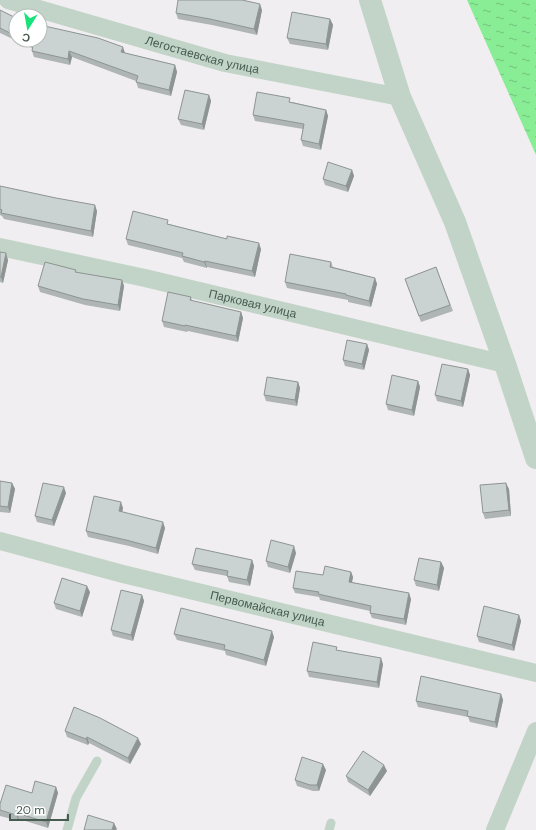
<svg xmlns="http://www.w3.org/2000/svg" width="536" height="830" viewBox="0 0 536 830" font-family="'DM Sans',sans-serif">
	<defs>
		<pattern id="water-ripples" width="26" height="14" patternUnits="userSpaceOnUse"><rect width="26" height="14" fill="#89ed95"/><path d="M2 4q2-2 4 0t4 0M15 11q2-2 4 0t4 0" fill="none" stroke="#72c37c"/></pattern>
	</defs>
	<rect width="100%" height="100%" fill="#f1eef1"/>
	<polygon fill="url(#water-ripples)" points="467,0 536,0 536,155"/>
	<g fill="none" stroke-linecap="round" stroke-linejoin="round">
		<g stroke="#c2d4c8" stroke-width="9">
			<polyline points="67,830 76,798 97,761"/>
			<polyline points="329,830 331,823"/>
		</g>
		<g stroke="#c2d4c8" stroke-width="18">
			<path id="s1" d="M8 0 225 63 400 97"/>
			<path id="s2" d="M0 247 145 278 505 364"/>
			<path id="s3" d="M0 541 123 574 536 673"/>
			<polyline points="495,830 536,731"/>
		</g>
		<polyline stroke="#c2d4c8" stroke-width="22" points="370,0 400,97 455,222 505,364 536,458"/>
	</g>
	<g fill="#aeb5b4">
		<polygon points="0,10 16,18 16,40 40,40 125,53 175,65 177,72 171,96 138,88 136,81 72,57 70,65 34,57 32,51 32,48 0,33"/>
		<polygon points="262,10 257,35 212,25 178,19 176,13"/>
		<polygon points="330,19 333,25 328,50 290,44 287,38"/>
		<polygon points="209,95 211,101 204,130 181,125 178,119"/>
		<polygon points="292,102 326,110 328,116 321,150 303,146 301,140 303,129 255,121 253,115"/>
		<polygon points="352,170 354,176 348,192 325,185 323,179"/>
		<polygon points="0,186 97,211 93,237 4,219 2,216 0,215"/>
		<polygon points="169,224 261,249 255,277 207,267 207,268 184,262 182,258 128,245 126,239"/>
		<polygon points="0,252 8,260 3,283 0,282"/>
		<polygon points="331,262 333,267 375,278 377,284 371,307 348,302 348,300 287,288 285,282"/>
		<polygon points="436,267 453,311 421,322 405,279"/>
		<polygon points="77,273 122,280 124,286 120,311 85,305 40,292 38,286"/>
		<polygon points="191,297 192,301 241,312 243,318 238,342 188,331 187,332 164,327 162,321"/>
		<polygon points="367,344 369,350 364,370 345,366 343,360"/>
		<polygon points="468,369 470,375 463,407 437,401 435,395"/>
		<polygon points="418,381 420,387 414,416 388,410 386,404"/>
		<polygon points="298,382 300,388 297,406 266,401 264,395"/>
		<polygon points="0,481 12,483 15,489 10,513 0,512"/>
		<polygon points="509,489 511,516 485,519 483,513"/>
		<polygon points="66,493 54,526 37,522 35,516"/>
		<polygon points="123,508 122,512 165,528 158,554 129,546 88,537 86,531"/>
		<polygon points="296,553 290,573 268,567 266,561"/>
		<polygon points="252,560 254,566 250,586 229,582 227,576 195,570 192,564"/>
		<polygon points="441,562 444,568 439,591 416,586 414,580"/>
		<polygon points="351,572 353,577 352,582 411,599 406,625 372,618 370,613 370,611 320,600 319,597 295,593 293,588 323,575"/>
		<polygon points="90,592 82,617 56,609 54,603"/>
		<polygon points="142,595 144,601 133,641 113,636 111,630"/>
		<polygon points="519,615 521,621 514,651 479,642 477,636"/>
		<polygon points="174,634 274,637 266,666 226,655 225,651 177,640"/>
		<polygon points="383,664 379,688 309,677 307,671"/>
		<polygon points="501,694 503,700 497,728 470,722 468,717 418,707 416,701"/>
		<polygon points="65,731 141,744 130,764 89,743 88,745 67,737"/>
		<polygon points="326,770 319,791 313,791 297,786 295,780"/>
		<polygon points="387,771 370,796 348,782 346,776"/>
		<polygon points="56,787 58,793 48,828 19,819 19,821 0,816 0,804 32,793"/>
	</g>
	<g fill="#8d9492">
		<polygon points="260,4 262,10 257,35 254,29"/>
		<polygon points="330,19 333,25 328,50 326,44"/>
		<polygon points="123,47 125,53 121,52"/>
		<polygon points="69,51 72,57 70,65 68,59"/>
		<polygon points="175,65 177,72 171,96 169,90"/>
		<polygon points="209,95 211,101 204,130 202,124"/>
		<polygon points="326,110 328,116 321,150 319,144"/>
		<polygon points="352,170 354,176 348,192 346,186"/>
		<polygon points="95,205 97,211 93,237 91,231"/>
		<polygon points="259,243 261,249 255,277 252,271"/>
		<polygon points="6,253 8,260 3,283 1,277"/>
		<polygon points="205,261 207,267 207,268 204,262"/>
		<polygon points="375,278 377,284 371,307 369,301"/>
		<polygon points="122,280 124,286 120,311 118,305"/>
		<polygon points="241,312 243,318 238,342 236,336"/>
		<polygon points="367,344 369,350 364,370 362,364"/>
		<polygon points="468,369 470,375 463,407 461,401"/>
		<polygon points="418,381 420,387 414,416 412,410"/>
		<polygon points="298,382 300,388 297,406 295,400"/>
		<polygon points="12,483 15,489 10,513 8,507"/>
		<polygon points="506,483 509,489 511,516 509,510"/>
		<polygon points="64,487 66,493 54,526 52,520"/>
		<polygon points="121,502 123,508 121,517 119,511"/>
		<polygon points="163,522 165,528 158,554 156,548"/>
		<polygon points="294,546 296,553 290,573 288,567"/>
		<polygon points="252,560 254,566 250,586 247,580"/>
		<polygon points="441,562 444,568 439,591 437,585"/>
		<polygon points="351,572 353,577 351,587 349,582"/>
		<polygon points="87,586 90,592 82,617 80,611"/>
		<polygon points="409,593 411,599 406,625 404,619"/>
		<polygon points="142,595 144,601 133,641 131,635"/>
		<polygon points="519,615 521,621 514,651 512,645"/>
		<polygon points="272,631 274,637 266,666 264,660"/>
		<polygon points="381,658 383,664 379,688 377,682"/>
		<polygon points="501,694 503,700 497,728 495,722"/>
		<polygon points="87,737 89,743 88,745 86,739"/>
		<polygon points="138,738 141,744 130,764 128,758"/>
		<polygon points="323,764 326,770 319,791 317,785"/>
		<polygon points="384,765 387,771 370,796 368,790"/>
		<polygon points="56,787 58,793 48,828 46,822"/>
		<polygon points="17,813 19,819 19,821 16,815"/>
		<polygon points="114,823 117,829 116,830 112,830"/>
	</g>
	<g fill="#cad3d1" stroke="#8d9492">
		<polygon points="178,0 242,0 260,4 254,29 210,19 176,13"/>
		<polygon points="0,10 16,18 16,36 0,28"/>
		<polygon points="292,12 330,19 326,44 287,38"/>
		<polygon points="40,25 98,38 123,47 121,52 175,65 169,90 136,82 138,76 69,51 68,59 32,51 33,44 25,40 40,40"/>
		<polygon points="185,90 209,95 202,124 178,119"/>
		<polygon points="257,92 290,98 289,102 326,110 319,144 301,140 304,124 253,115"/>
		<polygon points="328,162 352,170 346,186 323,179"/>
		<polygon points="0,186 56,198 95,205 91,231 1,213 2,210 0,209"/>
		<polygon points="133,211 168,220 167,224 227,239 227,236 259,243 252,271 205,261 204,262 182,256 183,253 126,239"/>
		<polygon points="0,252 6,253 1,277 0,277"/>
		<polygon points="290,254 331,262 330,267 375,278 369,301 346,295 346,294 285,282"/>
		<polygon points="45,262 76,270 75,272 122,280 118,305 83,299 38,286"/>
		<polygon points="436,267 450,305 419,316 405,279"/>
		<polygon points="168,292 191,297 190,300 241,312 236,336 185,325 185,326 162,321"/>
		<polygon points="347,340 367,344 362,364 343,360"/>
		<polygon points="442,364 468,369 461,401 435,395"/>
		<polygon points="392,375 418,381 412,410 386,404"/>
		<polygon points="267,377 298,382 295,400 264,395"/>
		<polygon points="0,481 12,483 8,507 0,506"/>
		<polygon points="43,483 64,487 52,520 35,516"/>
		<polygon points="506,483 509,510 483,513 480,485"/>
		<polygon points="94,496 121,502 119,511 163,522 156,548 126,540 86,531"/>
		<polygon points="271,540 294,546 288,567 266,561"/>
		<polygon points="196,548 252,560 247,580 227,576 228,571 192,564"/>
		<polygon points="419,558 441,562 437,585 414,580"/>
		<polygon points="325,566 351,572 349,582 409,593 404,619 370,613 371,606 318,594 319,592 293,588 296,571 323,575"/>
		<polygon points="62,578 87,586 80,611 54,603"/>
		<polygon points="121,590 142,595 131,635 111,630"/>
		<polygon points="484,606 519,615 512,645 477,636"/>
		<polygon points="181,608 272,631 264,660 224,649 225,645 174,634"/>
		<polygon points="313,642 337,647 336,650 381,658 377,682 307,671"/>
		<polygon points="421,676 501,694 495,722 467,716 468,711 416,701"/>
		<polygon points="74,707 100,718 138,738 128,758 87,737 86,739 65,731"/>
		<polygon points="363,751 384,765 368,790 346,776"/>
		<polygon points="302,757 323,764 317,785 310,785 295,780"/>
		<polygon points="35,781 56,787 46,822 17,813 16,815 0,810 0,804 6,785 32,793"/>
		<polygon points="88,815 114,823 112,830 84,830"/>
	</g>
	<g text-anchor="middle" dominant-baseline="central" stroke-width="4" stroke-linejoin="round" paint-order="stroke">
		<g font-size="12" fill="#465c4f" stroke="#fff">
			<text stroke="none"><textPath href="#s1" startOffset="202">Легостаевская улица</textPath></text>
			<text stroke="none"><textPath href="#s2" startOffset="259">Парковая улица</textPath></text>
			<text stroke="none"><textPath href="#s3" startOffset="276">Первомайская улица</textPath></text>
		</g>
	</g>
	<g transform="translate(28 28) rotate(191)"><circle r="19" fill="#ffffff" stroke="#b5beb9"/>
	<path d="M0-3L7 15L0 10L-7 15Z" fill="#16e379"/>
	<text y="-6" font-size="11" font-weight="bold" text-anchor="middle" fill="#465c4f">С</text>
	</g>
	<path d="M10 814v6h58v-6" fill="none" stroke="#465c4f" stroke-width="2"/>
	<text x="16" y="814" font-size="12" fill="#465c4f" stroke="#ffffff" stroke-width="3" paint-order="stroke">20 m</text>
</svg>
